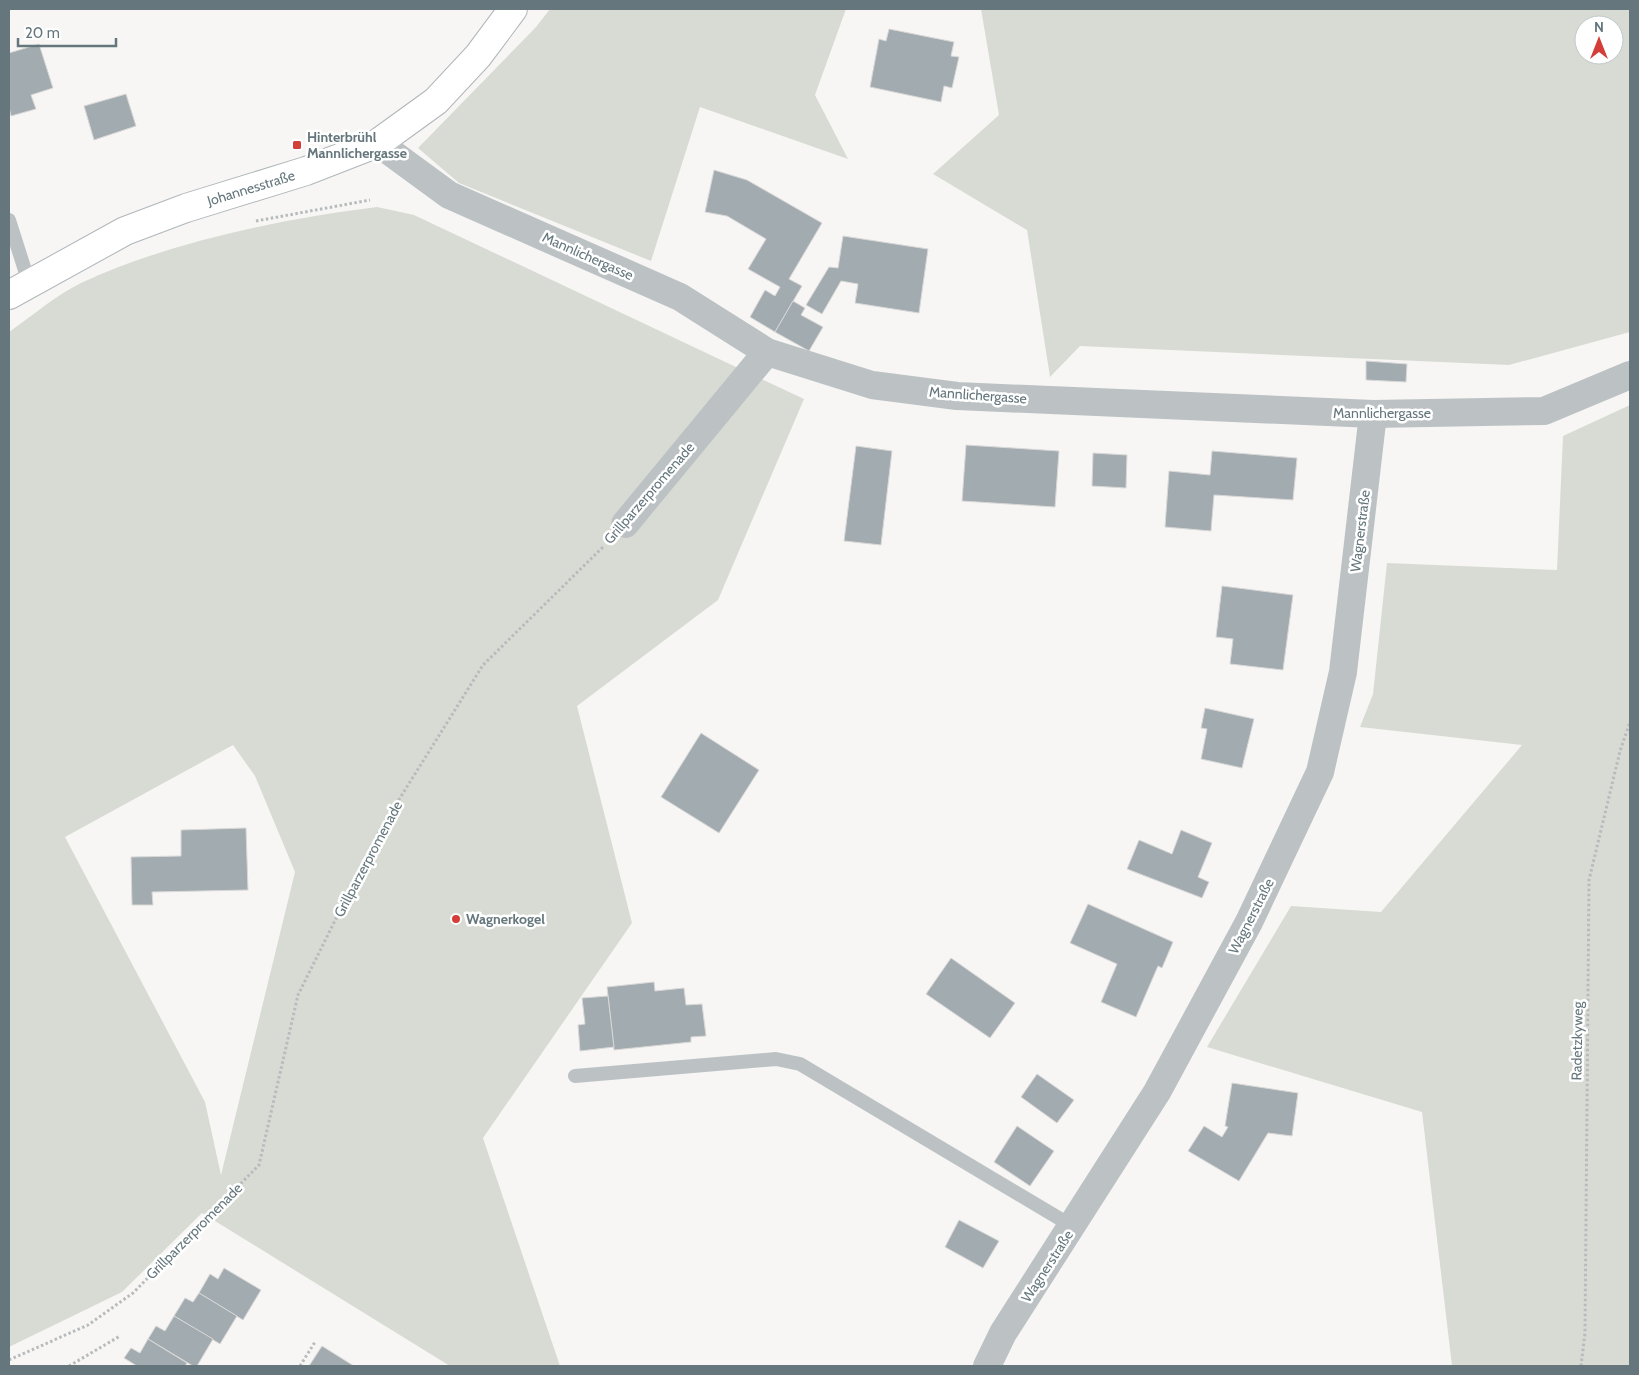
<svg xmlns="http://www.w3.org/2000/svg" width="1639" height="1375" viewBox="0 0 1639 1375" font-family="Cabin,sans-serif">
	<rect width="100%" height="100%" fill="#f7f6f4"/>
	<g fill="#d8dbd4" fill-rule="evenodd">
		<polygon points="550,9 846,9 815,95 848,159 700,107 651,261 459,183 418,148 536,27"/>
		<path d="M981 9H1630V332L1509 365 1080 346 1050 377 1027 230 933 174 999 115ZM1584 25H1614V55H1584Z"/>
		<path d="M377 207 414 215 804 399 718 600 577 706 632 923 483 1138 560 1366H450L202 1213 122 1292 9 1347V332C32 316 56 295 81 283 169 242 281 219 377 207ZM233 745 255 776 295 872 221 1175 205 1102 65 837Z"/>
		<polygon points="1630,405 1630,1366 1452,1366 1422,1112 1207,1047 1291,906 1381,912 1522,745 1360,727 1373,694 1387,563 1557,570 1563,436"/>
	</g>
	<g fill="#a2acb0" stroke="#d9d8d7">
		<polygon points="889,29 954,42 951,56 959,57 952,88 944,86 941,102 870,87 879,39 886,41"/>
		<polygon points="39,44 53,88 31,95 36,109 11,116 9,107 9,53"/>
		<polygon points="126,94 136,126 94,140 84,106"/>
		<polygon points="714,170 747,180 822,223 789,279 802,286 775,332 750,317 765,290 775,296 780,287 748,269 766,239 727,216 705,212"/>
		<polygon points="843,236 928,249 919,313 855,303 858,284 841,281 822,314 806,305 829,267 838,268"/>
		<polygon points="793,301 805,308 801,315 823,327 809,351 775,332"/>
		<polygon points="1366,361 1407,364 1406,382 1366,380"/>
		<polygon points="966,445 1059,451 1055,507 962,501"/>
		<polygon points="856,446 892,451 881,545 844,541"/>
		<polygon points="1212,451 1297,458 1293,500 1214,495 1211,531 1165,527 1169,471 1210,475"/>
		<polygon points="1093,453 1127,455 1126,488 1092,486"/>
		<polygon points="1222,586 1293,595 1283,670 1230,664 1233,639 1216,637"/>
		<polygon points="1205,708 1254,719 1242,768 1201,759 1207,729 1201,728"/>
		<polygon points="701,733 759,770 719,833 661,797"/>
		<polygon points="246,828 248,890 152,892 153,905 132,905 131,857 181,856 181,830"/>
		<polygon points="1181,830 1212,843 1198,877 1209,882 1202,898 1127,869 1139,840 1172,854"/>
		<polygon points="1088,904 1173,942 1162,968 1158,966 1136,1017 1101,1002 1117,964 1070,943"/>
		<polygon points="951,958 1015,1003 990,1038 926,994"/>
		<polygon points="654,982 655,991 684,988 686,1005 702,1004 706,1036 691,1037 691,1042 614,1050 607,987"/>
		<polygon points="608,996 614,1047 580,1051 578,1025 585,1024 582,998"/>
		<polygon points="1037,1074 1074,1100 1057,1123 1021,1097"/>
		<polygon points="1232,1083 1298,1093 1292,1136 1268,1133 1239,1181 1188,1151 1204,1126 1222,1137 1228,1127 1225,1126"/>
		<polygon points="1017,1126 1054,1151 1030,1186 994,1162"/>
		<polygon points="959,1220 999,1241 983,1268 945,1247"/>
		<polygon points="224,1268 261,1290 243,1320 199,1293 210,1274 218,1279"/>
		<polygon points="199,1293 237,1316 220,1344 174,1316 185,1298 193,1302"/>
		<polygon points="174,1316 213,1339 197,1366 193,1366 148,1339 156,1326 165,1331"/>
		<polygon points="148,1339 187,1363 185,1366 137,1366 124,1358 131,1348 140,1353"/>
		<polygon points="322,1346 354,1366 309,1366"/>
	</g>
	<g fill="none" stroke-linecap="round" stroke-linejoin="round">
		<g stroke="#afb6b9" stroke-width="30">
			<polyline id="secondary" points="9,295 125,231 186,208 306,171 378,143 436,101 478,56 513,9"/>
		</g>
		<g stroke="#b7bbbd" stroke-width="3" stroke-dasharray="2.5 2.5" stroke-linecap="butt">
			<polyline points="256,221 370,200"/>
			<polyline points="9,1360 88,1325 133,1293 259,1165 298,995 380,830 483,665 604,546"/>
			<polyline points="69,1366 120,1336"/>
			<polyline points="300,1366 315,1342"/>
			<polyline points="1581,1366 1585,1333 1589,880 1620,751 1630,722"/>
		</g>
		<g stroke="#bcc2c4" stroke-width="14">
			<polyline points="9,220 29,283"/>
			<polyline points="575,1076 776,1059 800,1064 1072,1226"/>
		</g>
		<g stroke="#bcc2c4" stroke-width="28">
			<polyline points="378,143 449,195 680,297 767,352 872,385 957,396 1373,414 1544,411 1630,375"/>
			<polyline points="625,524 767,352"/>
			<polyline points="987,1366 1003,1333 1157,1092 1249,922 1320,772 1343,672 1373,414"/>
		</g>
		<use href="#secondary" stroke="#fff" stroke-width="28"/>
	</g>
	<g fill="#d33e39" stroke="#fff" stroke-width="2">
		<rect x="292" y="140" width="10" height="10" rx="2.5"/>
		<circle cx="456" cy="919" r="5"/>
	</g>
	<g text-anchor="middle" dominant-baseline="central" stroke-width="5" stroke-linejoin="round" paint-order="stroke">
		<g font-size="14" font-weight="bold" fill="#65777d" stroke="#fff" text-anchor="start">
			<text x="307" y="137">Hinterbrühl<tspan x="307" dy="16">Mannlichergasse</tspan></text>
			<text x="466" y="919">Wagnerkogel</text>
		</g>
		<g font-size="14" fill="#65777d" stroke="#fff">
			<text transform="translate(251 188) rotate(-17)">Johannesstraße</text>
			<text transform="translate(588 256) rotate(24)">Mannlichergasse</text>
			<text transform="translate(978 395) rotate(4)">Mannlichergasse</text>
			<text x="1382" y="413">Mannlichergasse</text>
			<text transform="translate(649 493) rotate(-49)">Grillparzerpromenade</text>
			<text transform="translate(1360 531) rotate(-83)">Wagnerstraße</text>
			<text transform="translate(368 859) rotate(-62)">Grillparzerpromenade</text>
			<text transform="translate(1251 916) rotate(-63)">Wagnerstraße</text>
			<text transform="translate(1577 1041) rotate(-89)">Radetzkyweg</text>
			<text transform="translate(194 1231) rotate(-45)">Grillparzerpromenade</text>
			<text transform="translate(1047 1266) rotate(-57)">Wagnerstraße</text>
		</g>
	</g>
	<rect width="1639" height="1375" fill="none" stroke="#65777d" stroke-width="20"/>
	<g transform="translate(1599 40)"><circle r="24" fill="#ffffff" stroke="#c1c9cb"/>
	<path d="M0-4L9 19L0 12L-9 19Z" fill="#d33e39"/>
	<text y="-8" font-size="14" font-weight="bold" text-anchor="middle" fill="#65777d">N</text>
	</g>
	<path d="M18 38v8h98v-8" fill="none" stroke="#65777d" stroke-width="2.5"/>
	<text x="25" y="38" font-size="15" fill="#65777d" stroke="#ffffff" stroke-width="4" paint-order="stroke">20 m</text>
</svg>
